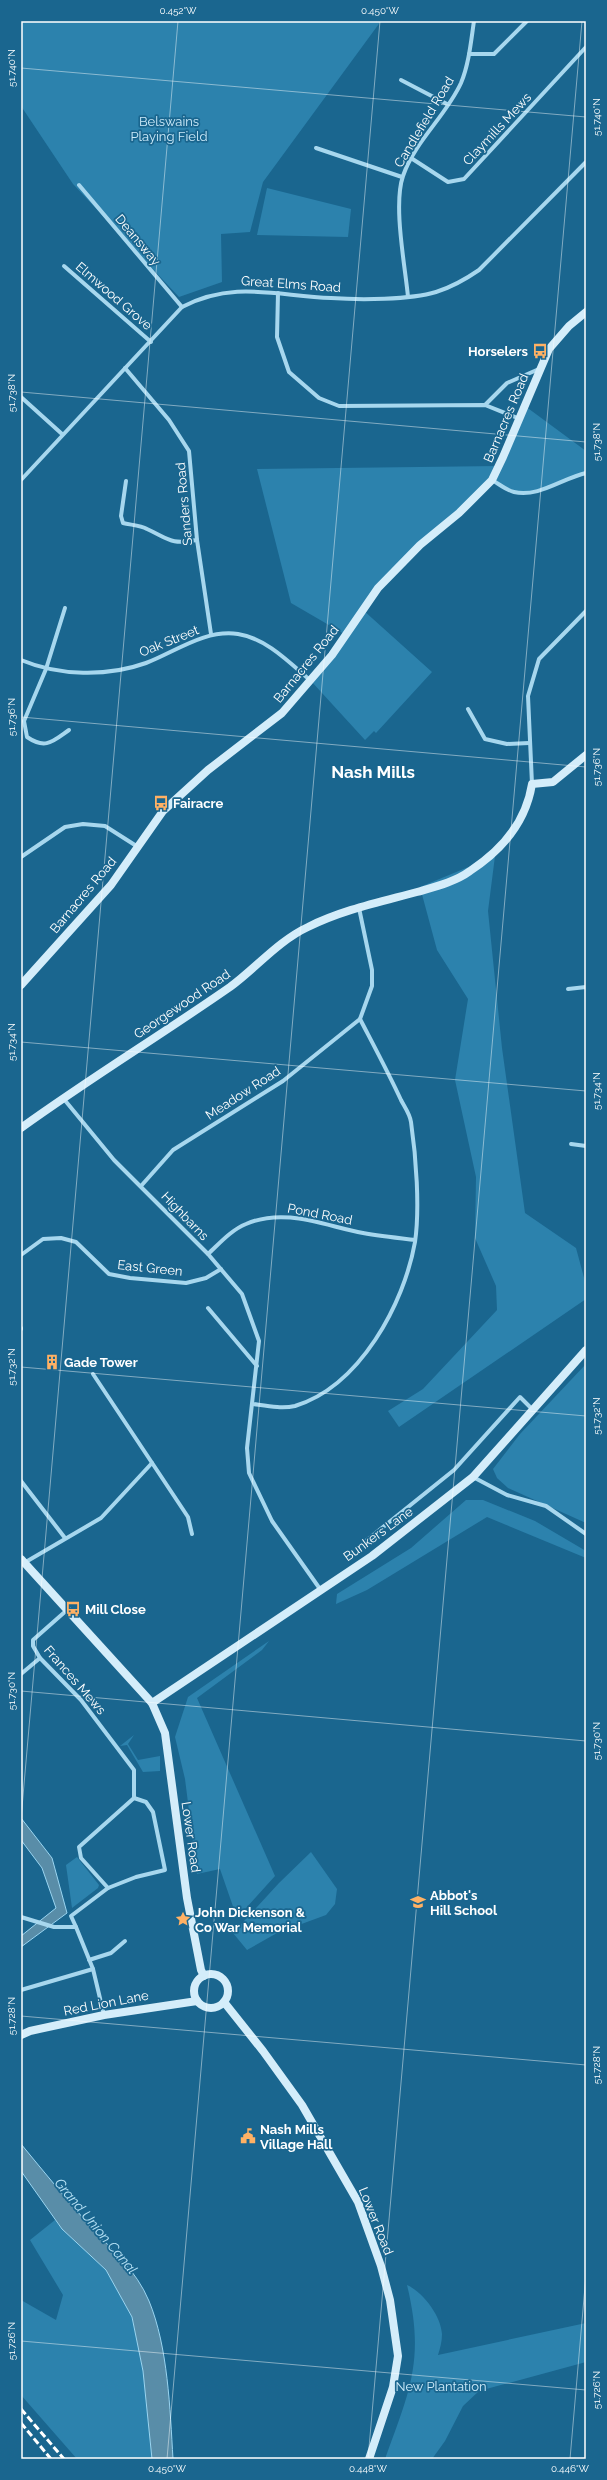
<svg xmlns="http://www.w3.org/2000/svg" width="607" height="2480" viewBox="0 0 607 2480" font-family="Raleway,sans-serif">
	<rect width="100%" height="100%" fill="#1a668f"/>
	<g fill="#2c82ad">
		<polygon points="21,21 381,21 263,182 250,232 221,234 222,282 179,297 73,184 21,106"/>
		<polygon points="267,188 351,209 348,237 257,235"/>
		<polygon points="525,406 586,451 586,473 528,494 512,492 491,480 420,545 363,610 432,672 376,733 374,731 365,740 311,681 346,635 291,603 257,469 499,466"/>
		<polygon points="495,856 488,911 502,1048 525,1213 576,1248 586,1285 586,1299 399,1427 388,1411 423,1389 497,1310 496,1286 475,1238 476,1177 455,1080 468,999 437,950 420,887"/>
		<polygon points="586,1364 586,1523 508,1488 497,1478 493,1469 520,1434"/>
		<polygon points="466,1500 483,1500 535,1521 586,1551 586,1558 487,1517 367,1590 336,1604 337,1594 411,1548"/>
		<polygon points="269,1641 262,1650 197,1698 275,1876 237,1918 220,1869 197,1874 185,1779 175,1737 188,1697"/>
		<polygon points="134,1735 128,1744 138,1760 160,1756 160,1771 143,1772 127,1745 120,1746"/>
		<polygon points="311,1852 337,1889 335,1904 326,1915 277,1933 247,1950 233,1933 279,1883"/>
		<polygon points="77,1857 99,1885 98,1888 72,1908 66,1865"/>
		<polygon points="55,2220 62,2229 106,2270 132,2317 143,2371 152,2459 77,2459 21,2395 21,2300 56,2320 63,2295 30,2240"/>
		<path d="M407 2285C423 2292 441 2316 442 2334 442 2342 440 2348 438 2355L586 2323V2362L479 2391 463 2406 445 2441 432 2459H385C410 2390 425 2359 407 2285Z"/>
	</g>
	<g fill="#598da8" stroke="#9ad5f1">
		<polygon points="21,1818 52,1858 67,1913 21,1947 21,1936 56,1908 42,1868 21,1840"/>
		<path d="M21 2144C44 2172 67 2200 91 2227 113 2251 136 2270 149 2301 168 2347 170 2409 173 2459H152L143 2371 132 2317 106 2270 62 2229 21 2171Z"/>
	</g>
	<g fill="none" stroke-linecap="round" stroke-linejoin="round">
		<g stroke="#a7d7ee" stroke-width="4">
			<polyline points="469,54 494,54 527,21"/>
			<polyline points="401,80 447,104"/>
			<polyline points="316,148 402,177"/>
			<polyline points="411,158 448,182 464,179 586,47"/>
			<polyline points="79,185 182,307"/>
			<polyline points="64,266 151,342"/>
			<polyline points="278,293 277,337 289,372 319,398 339,406 485,405 520,419"/>
			<path d="M408 297C405 265 393 205 403 176 415 141 446 116 461 83 469 64 471 41 474 21"/>
			<polyline points="125,368 169,420 189,451 197,540 211,634"/>
			<polyline points="21,397 62,434"/>
			<polyline points="485,405 507,383 539,369"/>
			<path d="M21 480 182 307C234 280 277 296 331 298 359 300 410 300 436 292 452 287 466 279 479 270L586 162"/>
			<path d="M492 480C499 484 506 490 514 492 538 498 563 478 586 473"/>
			<path d="M126 481 121 516 123 523C130 525 140 525 147 529 169 539 170 545 197 540"/>
			<path d="M65 608 46 669 24 721 27 737C46 750 53 741 69 730"/>
			<path d="M21 660C59 676 107 677 146 663 175 652 205 629 238 634 266 638 290 663 311 681"/>
			<polyline points="468,709 485,739 507,744 529,743"/>
			<polyline points="532,784 528,696 539,659 586,611"/>
			<polyline points="21,857 65,827 83,824 105,826 138,847"/>
			<polyline points="568,989 586,987"/>
			<polyline points="63,1098 114,1160 208,1254 242,1294 259,1341 247,1448 249,1473 272,1521 320,1589"/>
			<polyline points="571,1144 586,1146"/>
			<polyline points="141,1186 173,1150 283,1081 360,1019"/>
			<path d="M208 1254C219 1244 231 1230 246 1224 285 1207 325 1226 363 1233 380 1236 398 1238 415 1240"/>
			<polyline points="21,1255 43,1239 61,1238 76,1242 109,1274 130,1278 186,1283 206,1278 221,1269"/>
			<polyline points="208,1308 257,1366"/>
			<polyline points="21,1328 21,1329"/>
			<polyline points="93,1374 188,1517 192,1534"/>
			<path d="M253 1404C267 1406 282 1409 295 1406 360 1386 404 1304 415 1242 420 1208 416 1156 411 1122 410 1114 404 1106 401 1100 388 1072 374 1046 360 1019L372 986V970L359 908"/>
			<polyline points="473,1477 507,1495 546,1506 586,1534"/>
			<polyline points="21,1481 65,1538"/>
			<polyline points="362,1544 454,1470 520,1397 533,1410"/>
			<polyline points="24,1563 101,1518 152,1463"/>
			<polyline points="67,1610 33,1640 33,1646 40,1658 81,1700 134,1770 134,1798 79,1847 81,1858 108,1888"/>
			<polyline points="21,1674 40,1658"/>
			<polyline points="21,1917 54,1927 76,1927 93,1969 104,2015"/>
			<polyline points="76,1927 71,1916 108,1888 136,1877 165,1870 153,1812 146,1802 134,1798"/>
			<polyline points="89,1960 111,1953 125,1941"/>
			<polyline points="21,1990 93,1969"/>
		</g>
		<g stroke="#d4edfa" stroke-width="8">
			<polyline points="21,985 111,885 163,811 208,770 282,713 332,655 378,588 420,545 459,513 492,480 503,457 549,349 569,326 586,312"/>
			<path d="M21 1128C89 1079 161 1035 230 987 256 968 278 941 308 927 342 910 380 902 417 892 434 887 455 882 470 871 502 850 526 822 532 784L553 782 586 755"/>
			<polyline points="21,1559 152,1703 165,1733 187,1898 201,1970 204,1976"/>
			<polyline points="152,1703 372,1556 473,1477 586,1350"/>
			<circle cx="211" cy="1991" r="17"/>
			<polyline points="224,2002 263,2051 302,2105 358,2202 381,2266 390,2300 398,2356 393,2387 369,2459"/>
			<polyline points="21,2035 30,2031 104,2015 197,2001"/>
		</g>
		<g stroke="#fff" stroke-width="3" stroke-dasharray="7 3" stroke-linecap="butt">
			<polyline points="21,2409 64,2459"/>
			<polyline points="21,2423 51,2459"/>
		</g>
	</g>
	<path fill="none" stroke="#fff" stroke-width="1" stroke-opacity="0.45" d="M21 68 586 117M21 392 586 442M21 717 586 767M21 1042 586 1091M21 1367 586 1416M21 1691 586 1741M21 1819 178 21M21 2016 586 2065M21 2341 586 2390M167 2459 380 21M368 2459 582 21M570 2459 586 2275"/>
	<defs>
		<g id="bus-bare" transform="scale(1.2)"><path d="M-5-6H5V4H4V6H2V4H-2V6H-4V4H-5ZM-3.5-4V0h7V-4ZM-3.5 1.2v1.5H-2V1.2ZM2 1.2v1.5H3.5V1.2Z" fill="#ffb164" stroke="#1a668f" stroke-width="2.5" paint-order="stroke"/></g>
		<g id="building-bare" transform="scale(1.2)"><path d="M-4-6H4V6H1V3H-1V6H-4ZM-2.5-4.3h1.7v1.8h-1.7ZM.8-4.3h1.7v1.8H.8ZM-2.5-1h1.7V.8h-1.7ZM.8-1h1.7V.8H.8Z" fill="#ffb164" stroke="#1a668f" stroke-width="2.5" paint-order="stroke"/></g>
		<g id="school-bare" transform="scale(1.2)"><path d="M0-5L7-2L0 1L-7-2ZM-4 1L0 2.5L4 1V4Q0 6-4 4Z" fill="#ffb164" stroke="#1a668f" stroke-width="2.5" paint-order="stroke"/></g>
		<g id="sight-bare" transform="scale(1.2)"><path d="M0-6L1.8-2.2L6-1.7L2.9 1.2L3.7 5.4L0 3.3L-3.7 5.4L-2.9 1.2L-6-1.7L-1.8-2.2Z" fill="#ffb164" stroke="#1a668f" stroke-width="2.5" paint-order="stroke"/></g>
		<g id="civic-bare" transform="scale(1.2)"><path d="M-.6-6.5H3V-4.5H.6V-3L4-1V1h2V6H-6V1h2V-1L-.6-3ZM-1.2 2.5V6h2.4V2.5Z" fill="#ffb164" stroke="#1a668f" stroke-width="2.5" paint-order="stroke"/></g>
	</defs>
	<g fill-rule="evenodd">
		<use href="#bus-bare" x="540" y="351"/>
		<use href="#bus-bare" x="161" y="803"/>
		<use href="#building-bare" x="52" y="1362"/>
		<use href="#bus-bare" x="73" y="1609"/>
		<use href="#school-bare" x="418" y="1902"/>
		<use href="#sight-bare" x="183" y="1919"/>
		<use href="#civic-bare" x="248" y="2136"/>
	</g>
	<g text-anchor="middle" dominant-baseline="central" stroke-width="3.5" stroke-linejoin="round" paint-order="stroke">
		<g font-size="13" fill="#cdebfa" stroke="#1a668f">
			<text x="169" y="121">Belswains<tspan x="169" dy="15">Playing Field</tspan></text>
			<text x="441" y="2386">New Plantation</text>
		</g>
		<g font-size="13" fill="#fff" stroke="#1a668f">
			<text transform="translate(424 122) rotate(-59)">Candlefield Road</text>
			<text transform="translate(497 129) rotate(-47)">Claymills Mews</text>
			<text transform="translate(138 240) rotate(50)">Deansway</text>
			<text transform="translate(291 284) rotate(4)">Great Elms Road</text>
			<text transform="translate(114 296) rotate(41)">Elmwood Grove</text>
			<text transform="translate(506 418) rotate(-67)">Barnacres Road</text>
			<text transform="translate(184 504) rotate(-95)">Sanders Road</text>
			<text transform="translate(169 641) rotate(-22)">Oak Street</text>
			<text transform="translate(306 664) rotate(-51)">Barnacres Road</text>
			<text transform="translate(83 895) rotate(-50)">Barnacres Road</text>
			<text transform="translate(182 1004) rotate(-34)">Georgewood Road</text>
			<text transform="translate(243 1093) rotate(-33)">Meadow Road</text>
			<text transform="translate(320 1214) rotate(11)">Pond Road</text>
			<text transform="translate(185 1216) rotate(46)">Highbarns</text>
			<text transform="translate(150 1268) rotate(6)">East Green</text>
			<text transform="translate(378 1534) rotate(-36)">Bunkers Lane</text>
			<text transform="translate(75 1680) rotate(49)">Frances Mews</text>
			<text transform="translate(191 1837) rotate(82)">Lower Road</text>
			<text transform="translate(106 2003) rotate(-11)">Red Lion Lane</text>
			<text transform="translate(376 2221) rotate(68)">Lower Road</text>
		</g>
		<g font-size="13" font-weight="bold" fill="#fff" stroke="#1a668f" text-anchor="start">
			<text x="528" y="351" text-anchor="end">Horselers</text>
			<text x="173" y="803">Fairacre</text>
			<text x="64" y="1362">Gade Tower</text>
			<text x="85" y="1609">Mill Close</text>
			<text x="430" y="1895">Abbot's<tspan x="430" dy="15">Hill School</tspan></text>
			<text x="195" y="1912">John Dickenson &amp;<tspan x="195" dy="15">Co War Memorial</tspan></text>
			<text x="260" y="2129">Nash Mills<tspan x="260" dy="15">Village Hall</tspan></text>
		</g>
		<g font-size="14" font-style="italic" fill="#b7e2f6" stroke="#1a668f">
			<text transform="translate(96 2226) rotate(50)">Grand Union Canal</text>
		</g>
		<g font-size="17" font-weight="bold" fill="#fff" stroke="#1a668f">
			<text x="373" y="772">Nash Mills</text>
		</g>
	</g>
	<rect width="607" height="2480" fill="none" stroke="#1a668f" stroke-width="44"/>
	<rect x="22" y="22" width="563" height="2436" fill="none" stroke="#fff" stroke-width="1.5"/>
	<g font-size="10" text-anchor="middle" fill="#fff">
		<text x="178" y="14">0.452°W</text>
		<text x="380" y="14">0.450°W</text>
		<text transform="translate(11 68) rotate(-90)" y="4">51.740°N</text>
		<text transform="translate(596 117) rotate(-90)" y="4">51.740°N</text>
		<text transform="translate(11 393) rotate(-90)" y="4">51.738°N</text>
		<text transform="translate(596 442) rotate(-90)" y="4">51.738°N</text>
		<text transform="translate(11 717) rotate(-90)" y="4">51.736°N</text>
		<text transform="translate(596 767) rotate(-90)" y="4">51.736°N</text>
		<text transform="translate(11 1042) rotate(-90)" y="4">51.734°N</text>
		<text transform="translate(596 1091) rotate(-90)" y="4">51.734°N</text>
		<text transform="translate(11 1367) rotate(-90)" y="4">51.732°N</text>
		<text transform="translate(596 1416) rotate(-90)" y="4">51.732°N</text>
		<text transform="translate(11 1691) rotate(-90)" y="4">51.730°N</text>
		<text transform="translate(596 1741) rotate(-90)" y="4">51.730°N</text>
		<text transform="translate(11 2016) rotate(-90)" y="4">51.728°N</text>
		<text transform="translate(596 2065) rotate(-90)" y="4">51.728°N</text>
		<text transform="translate(11 2341) rotate(-90)" y="4">51.726°N</text>
		<text transform="translate(596 2390) rotate(-90)" y="4">51.726°N</text>
		<text x="167" y="2472">0.450°W</text>
		<text x="368" y="2472">0.448°W</text>
		<text x="570" y="2472">0.446°W</text>
	</g>
</svg>
